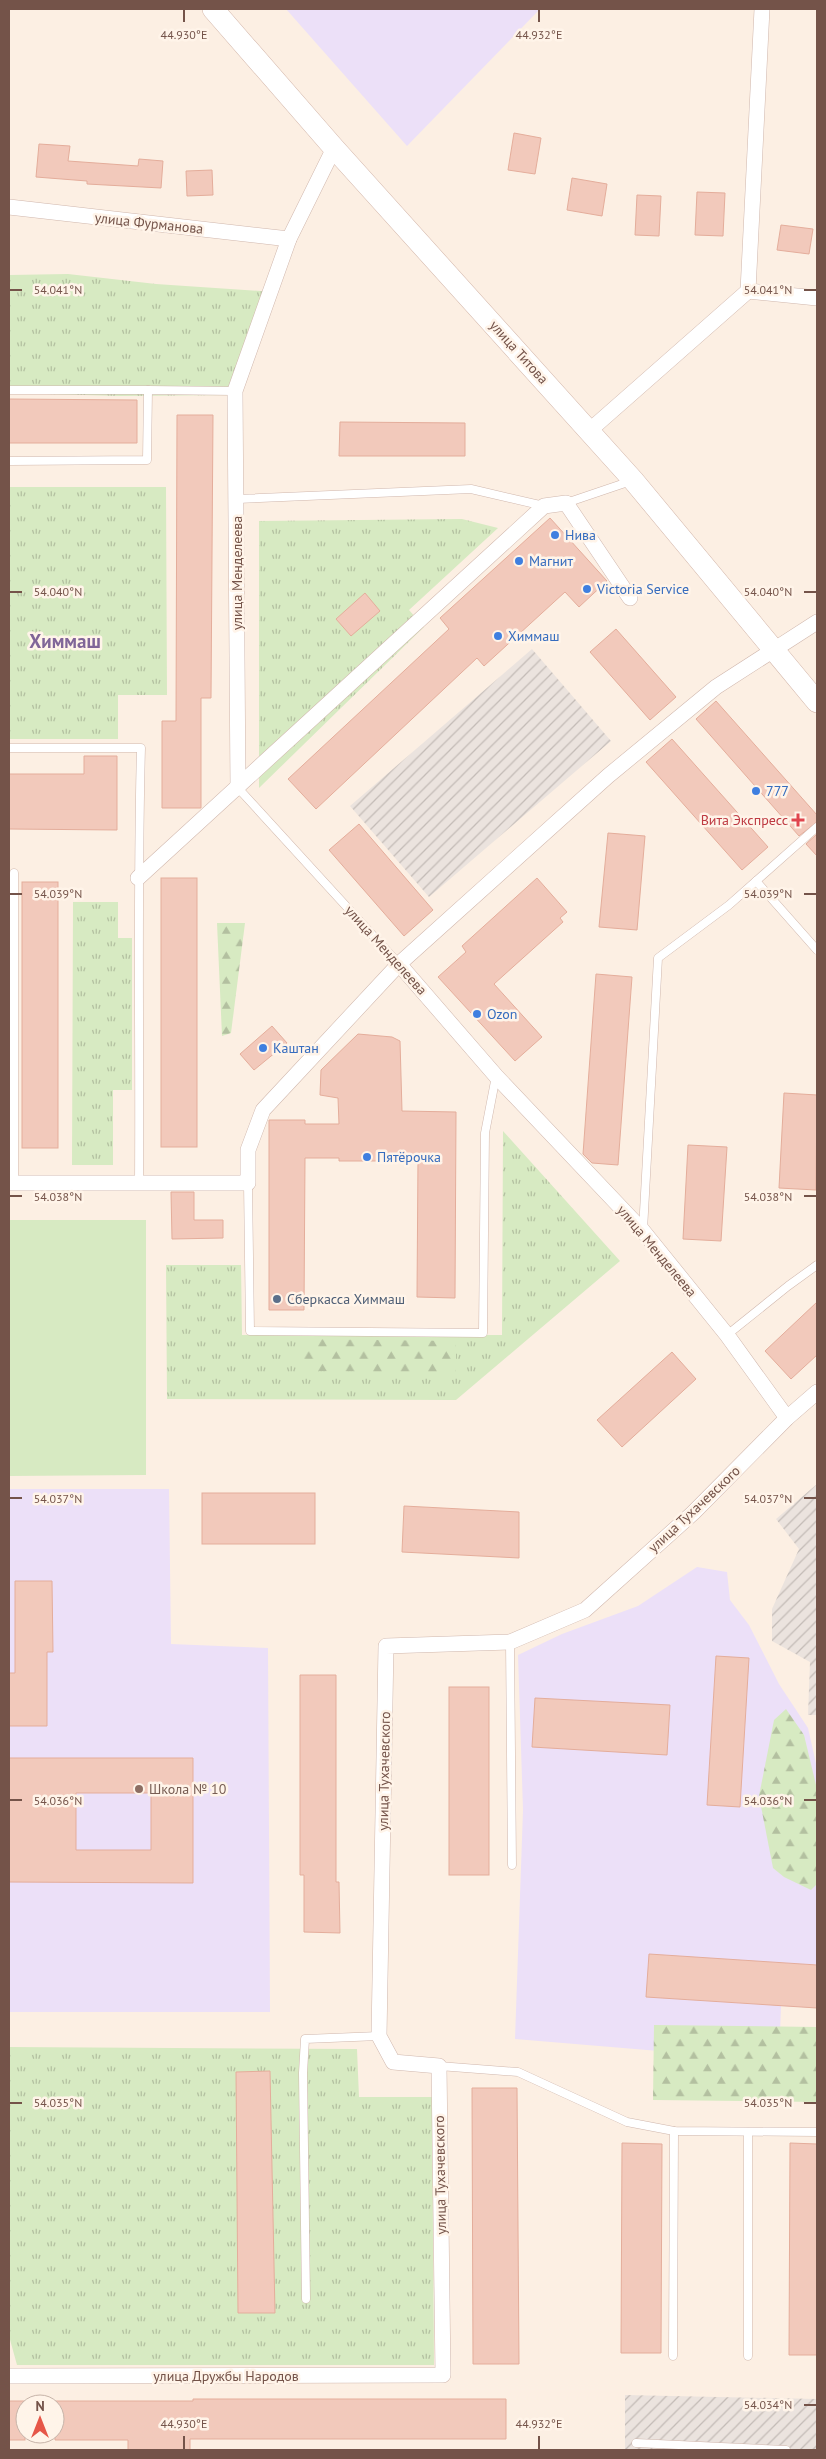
<svg xmlns="http://www.w3.org/2000/svg" width="826" height="2459" viewBox="0 0 826 2459" font-family="'PT Sans',sans-serif">
	<defs>
		<pattern id="industrial-furrows" width="10" height="10" patternUnits="userSpaceOnUse" patternTransform="scale(1.25)"><rect width="10" height="10" fill="#ebe3de"/><path d="M-1 1l2-2M0 10L10 0M9 11l2-2" fill="none" stroke="#c3bbb6"/></pattern>
		<pattern id="grass-tufts" width="24" height="20" patternUnits="userSpaceOnUse" patternTransform="scale(1.25)"><rect width="24" height="20" fill="#d7eac2"/><path d="M3 7l-1-3M5 7V3M7 7l1-3M15 17l-1-3M17 17v-4M19 17l1-3" fill="none" stroke="#b3c0a0"/></pattern>
		<pattern id="forest-firs" width="22" height="20" patternUnits="userSpaceOnUse" patternTransform="scale(1.25)"><rect width="22" height="20" fill="#d7eac2"/><path d="M5 1l3.5 6h-7zM16 11l3.5 6h-7z" fill="#b3c0a0"/></pattern>
	</defs>
	<rect width="100%" height="100%" fill="#fcefe3"/>
	<g fill="url(#industrial-furrows)">
		<polygon points="532,649 611,741 429,897 350,806"/>
		<polygon points="817,1484 817,1715 808,1715 810,1662 772,1641 772,1609 799,1549 776,1519"/>
		<polygon points="625,2395 817,2399 817,2450 625,2450"/>
	</g>
	<g fill="#ece0f8">
		<polygon points="286,9 540,9 407,146"/>
		<polygon points="9,1489 169,1489 171,1644 268,1648 270,2012 9,2012"/>
		<polygon points="697,1567 727,1572 730,1600 749,1625 779,1684 808,1728 817,1768 817,2008 781,2006 779,2061 515,2039 523,1810 518,1655 562,1634 638,1606"/>
	</g>
	<g fill="url(#grass-tufts)">
		<polygon points="68,274 156,284 275,292 235,395 121,396 9,393 9,275"/>
		<polygon points="9,487 166,487 167,695 118,695 118,739 9,739"/>
		<polygon points="462,519 498,528 409,610 424,627 259,788 259,521"/>
		<polygon points="73,902 118,902 118,938 132,938 132,1090 113,1090 113,1165 72,1165"/>
		<polygon points="503,1131 620,1261 456,1400 167,1399 166,1265 241,1265 242,1335 502,1335"/>
		<polygon points="9,2047 357,2049 359,2097 432,2097 434,2365 17,2365 9,2336"/>
	</g>
	<g fill="url(#forest-firs)">
		<polygon points="217,923 245,923 231,1033 222,1036"/>
		<polygon points="301,1339 456,1341 456,1373 301,1371"/>
		<polygon points="786,1709 804,1735 817,1789 817,1884 811,1890 784,1877 773,1868 759,1796 774,1720"/>
		<polygon points="654,2025 817,2027 817,2102 653,2100"/>
	</g>
	<polygon fill="#d7eac2" points="9,1220 146,1220 146,1475 9,1476"/>
	<g fill="#f2c9bb" stroke="#e4ad9b" fill-rule="evenodd">
		<polygon points="514,133 541,138 535,174 508,170"/>
		<polygon points="39,144 70,146 68,161 138,166 139,159 163,161 161,188 87,184 87,181 36,177"/>
		<polygon points="212,170 213,195 187,196 186,171"/>
		<polygon points="572,178 607,184 602,216 567,210"/>
		<polygon points="697,192 725,193 723,236 695,235"/>
		<polygon points="637,195 661,196 659,236 635,235"/>
		<polygon points="781,225 813,229 809,254 777,250"/>
		<polygon points="9,399 137,400 137,443 9,443"/>
		<polygon points="177,415 213,415 211,698 201,698 201,808 162,808 162,721 176,721"/>
		<polygon points="340,422 465,423 465,456 339,456"/>
		<polygon points="550,518 607,581 579,607 565,592 484,666 477,658 316,809 288,779 449,629 440,618"/>
		<polygon points="365,593 380,611 351,636 336,619"/>
		<polygon points="616,629 676,697 650,720 590,652"/>
		<polygon points="716,701 817,815 817,822 799,836 696,719"/>
		<polygon points="672,739 768,847 742,870 646,762"/>
		<polygon points="84,756 117,756 117,830 9,829 9,774 84,774"/>
		<polygon points="359,824 433,910 404,936 329,850"/>
		<polygon points="608,833 645,836 637,930 599,927"/>
		<polygon points="817,834 817,856 806,844"/>
		<rect x="161" y="878" width="36" height="269"/>
		<polygon points="537,878 567,912 560,918 563,922 494,984 542,1037 515,1061 438,977 466,952 462,946"/>
		<rect x="22" y="882" width="36" height="266"/>
		<polygon points="596,974 632,977 618,1165 592,1163 583,1154"/>
		<polygon points="272,1026 287,1043 254,1070 240,1054"/>
		<polygon points="358,1034 392,1037 400,1041 402,1111 456,1112 455,1298 417,1297 418,1158 388,1158 388,1161 339,1161 339,1158 305,1158 304,1310 269,1310 269,1120 305,1120 305,1124 339,1124 338,1098 320,1095 321,1070"/>
		<polygon points="784,1093 817,1095 816,1190 779,1188"/>
		<polygon points="688,1145 727,1147 721,1241 683,1239"/>
		<polygon points="171,1192 194,1192 194,1220 223,1220 223,1238 172,1239"/>
		<polygon points="817,1302 817,1355 791,1379 765,1351"/>
		<polygon points="672,1352 696,1379 622,1447 597,1420"/>
		<rect x="202" y="1493" width="113" height="51"/>
		<polygon points="404,1506 519,1512 519,1558 402,1552"/>
		<polygon points="15,1581 52,1581 53,1652 47,1652 47,1726 9,1726 9,1673 15,1673"/>
		<polygon points="716,1656 749,1658 740,1807 707,1805"/>
		<polygon points="300,1675 336,1675 336,1882 339,1882 340,1933 304,1932 304,1875 300,1875"/>
		<rect x="449" y="1687" width="40" height="188"/>
		<polygon points="535,1698 670,1705 667,1755 532,1747"/>
		<path d="M9 1758H193V1883L9 1882ZM76 1793H151V1850H76Z"/>
		<polygon points="649,1954 817,1965 817,2008 646,1997"/>
		<polygon points="270,2071 275,2313 238,2313 236,2072"/>
		<polygon points="472,2088 517,2088 519,2364 473,2364"/>
		<polygon points="622,2143 662,2144 661,2353 621,2353"/>
		<polygon points="790,2143 817,2144 817,2355 789,2355"/>
		<polygon points="193,2399 506,2399 506,2439 190,2439 190,2450 128,2450 128,2440 55,2440 55,2401 193,2401"/>
		<rect x="9" y="2401" width="16" height="39"/>
	</g>
	<g fill="none" stroke-linecap="round" stroke-linejoin="round">
		<g stroke="#d0b7ad" stroke-width="9">
			<g id="lane">
				<polyline points="9,390 148,390"/>
				<polyline points="9,461 147,460 148,390 235,391"/>
				<polyline points="237,499 471,489 544,506"/>
				<polyline points="566,503 631,481"/>
				<path d="M9 748H141C137 893 140 1038 139 1183"/>
				<polyline points="238,788 399,964"/>
				<polyline points="14,873 14,1183"/>
				<polyline points="756,881 817,950"/>
				<polyline points="248,1183 250,1331 483,1333 485,1133 496,1076"/>
				<polyline points="643,1230 658,958 729,905 817,827"/>
				<polyline points="727,1335 788,1286 817,1265"/>
				<polyline points="510,1642 512,1865"/>
				<polyline points="439,2066 518,2072 627,2122 674,2131 817,2132"/>
				<polyline points="748,2132 748,2356"/>
				<polyline points="306,2299 303,2073 305,2039 379,2036"/>
				<polyline points="673,2356 674,2131"/>
				<polyline points="636,2443 786,2450"/>
			</g>
		</g>
		<g stroke="#d0b7ad" stroke-width="16">
			<g id="street">
				<polyline points="9,207 289,239"/>
				<polyline points="748,291 817,298"/>
				<polyline points="589,431 748,291 762,9"/>
				<polyline points="238,788 235,391 289,239 334,148"/>
				<polyline points="138,878 544,506 566,503 630,598"/>
				<polyline points="399,964 496,1076 643,1231 727,1335 787,1418"/>
				<polyline points="9,1183 248,1183 248,1150 263,1110 399,964 608,776 716,687 817,622"/>
				<polyline points="9,2376 443,2375 439,2066 393,2062 379,2036 386,1646 510,1642 585,1610 693,1513 787,1418 817,1392"/>
			</g>
		</g>
		<g stroke="#d3b6aa" stroke-width="22">
			<polyline id="secondary" points="213,9 334,148 633,480 817,702"/>
		</g>
		<use href="#lane" stroke="#fff" stroke-width="8"/>
		<use href="#street" stroke="#fff" stroke-width="15"/>
		<use href="#secondary" stroke="#fff" stroke-width="21"/>
	</g>
	<path fill="none" stroke="#745349" stroke-width="2" d="M184 10V22M539 10V22M10 290H22M804 290H816M10 592H22M804 592H816M10 894H22M804 894H816M10 1196H22M804 1196H816M10 1498H22M804 1498H816M10 1800H22M804 1800H816M10 2103H22M804 2103H816M804 2405H816M184 2436V2449M539 2436V2449"/>
	<g fill="#3f7fe0" stroke="#fff4e9" stroke-width="2">
		<circle cx="555" cy="535" r="5"/>
		<circle cx="519" cy="561" r="5"/>
		<circle cx="587" cy="589" r="5"/>
		<circle cx="498" cy="636" r="5"/>
		<circle cx="756" cy="791" r="5"/>
		<circle cx="477" cy="1014" r="5"/>
		<circle cx="263" cy="1048" r="5"/>
		<circle cx="367" cy="1157" r="5"/>
	</g>
	<path fill="#e0444e" stroke="#fff4e9" stroke-width="2" d="M795.5 812.5h5v5h5v5h-5v5h-5v-5h-5v-5h5z"/>
	<circle fill="#5c6f8a" stroke="#fff4e9" stroke-width="2" cx="277" cy="1299" r="5"/>
	<circle fill="#8d6e63" stroke="#fff4e9" stroke-width="2" cx="139" cy="1789" r="5"/>
	<g text-anchor="middle" dominant-baseline="central" stroke-width="5" stroke-linejoin="round" paint-order="stroke">
		<g font-size="14" fill="#745349" stroke="#fff4e9">
			<text transform="translate(149 223) rotate(6)">улица Фурманова</text>
			<text transform="translate(519 352) rotate(48)">улица Титова</text>
			<text transform="translate(237 573) rotate(-90)">улица Менделеева</text>
			<text transform="translate(386 950) rotate(48)">улица Менделеева</text>
			<text transform="translate(657 1251) rotate(50)">улица Менделеева</text>
			<text transform="translate(694 1509) rotate(-43)">улица Тухачевского</text>
			<text transform="translate(384 1771) rotate(-89)">улица Тухачевского</text>
			<text transform="translate(440 2175) rotate(-91)">улица Тухачевского</text>
			<text x="226" y="2376">улица Дружбы Народов</text>
		</g>
		<g font-size="14" fill="#366cbe" stroke="#fff4e9" text-anchor="start">
			<text x="565" y="535">Нива</text>
			<text x="529" y="561">Магнит</text>
			<text x="597" y="589">Victoria Service</text>
			<text x="508" y="636">Химмаш</text>
			<text x="766" y="791">777</text>
			<text x="487" y="1014">Ozon</text>
			<text x="273" y="1048">Каштан</text>
			<text x="377" y="1157">Пятёрочка</text>
		</g>
		<g font-size="14" fill="#be3a42" stroke="#fff4e9" text-anchor="end">
			<text x="788" y="820">Вита Экспресс</text>
		</g>
		<g font-size="14" fill="#4e5e75" stroke="#fff4e9" text-anchor="start">
			<text x="287" y="1299">Сберкасса Химмаш</text>
		</g>
		<g font-size="14" fill="#785e54" stroke="#fff4e9" text-anchor="start">
			<text x="149" y="1789">Школа № 10</text>
		</g>
		<g font-size="19" font-weight="bold" fill="#806598" stroke="#fff4e9">
			<text x="65" y="641">Химмаш</text>
		</g>
	</g>
	<g font-size="12" text-anchor="middle" fill="#745349" stroke="#fff4e9" stroke-width="5" stroke-linejoin="round" paint-order="stroke">
		<text x="184" y="39">44.930°E</text>
		<text x="539" y="39">44.932°E</text>
		<text x="58" y="294">54.041°N</text>
		<text x="768" y="294">54.041°N</text>
		<text x="58" y="596">54.040°N</text>
		<text x="768" y="596">54.040°N</text>
		<text x="58" y="898">54.039°N</text>
		<text x="768" y="898">54.039°N</text>
		<text x="58" y="1201">54.038°N</text>
		<text x="768" y="1201">54.038°N</text>
		<text x="58" y="1503">54.037°N</text>
		<text x="768" y="1503">54.037°N</text>
		<text x="58" y="1805">54.036°N</text>
		<text x="768" y="1805">54.036°N</text>
		<text x="58" y="2107">54.035°N</text>
		<text x="768" y="2107">54.035°N</text>
		<text x="768" y="2409">54.034°N</text>
		<text x="184" y="2428">44.930°E</text>
		<text x="539" y="2428">44.932°E</text>
	</g>
	<rect width="826" height="2459" fill="none" stroke="#745349" stroke-width="20"/>
	<g transform="translate(40 2419)"><circle r="24" fill="#fff4e9" stroke="#c7b4a9"/>
	<path d="M0-4L9 19L0 12L-9 19Z" fill="#e65648"/>
	<text y="-8" font-size="14" font-weight="bold" text-anchor="middle" fill="#745349">N</text>
	</g>
</svg>
